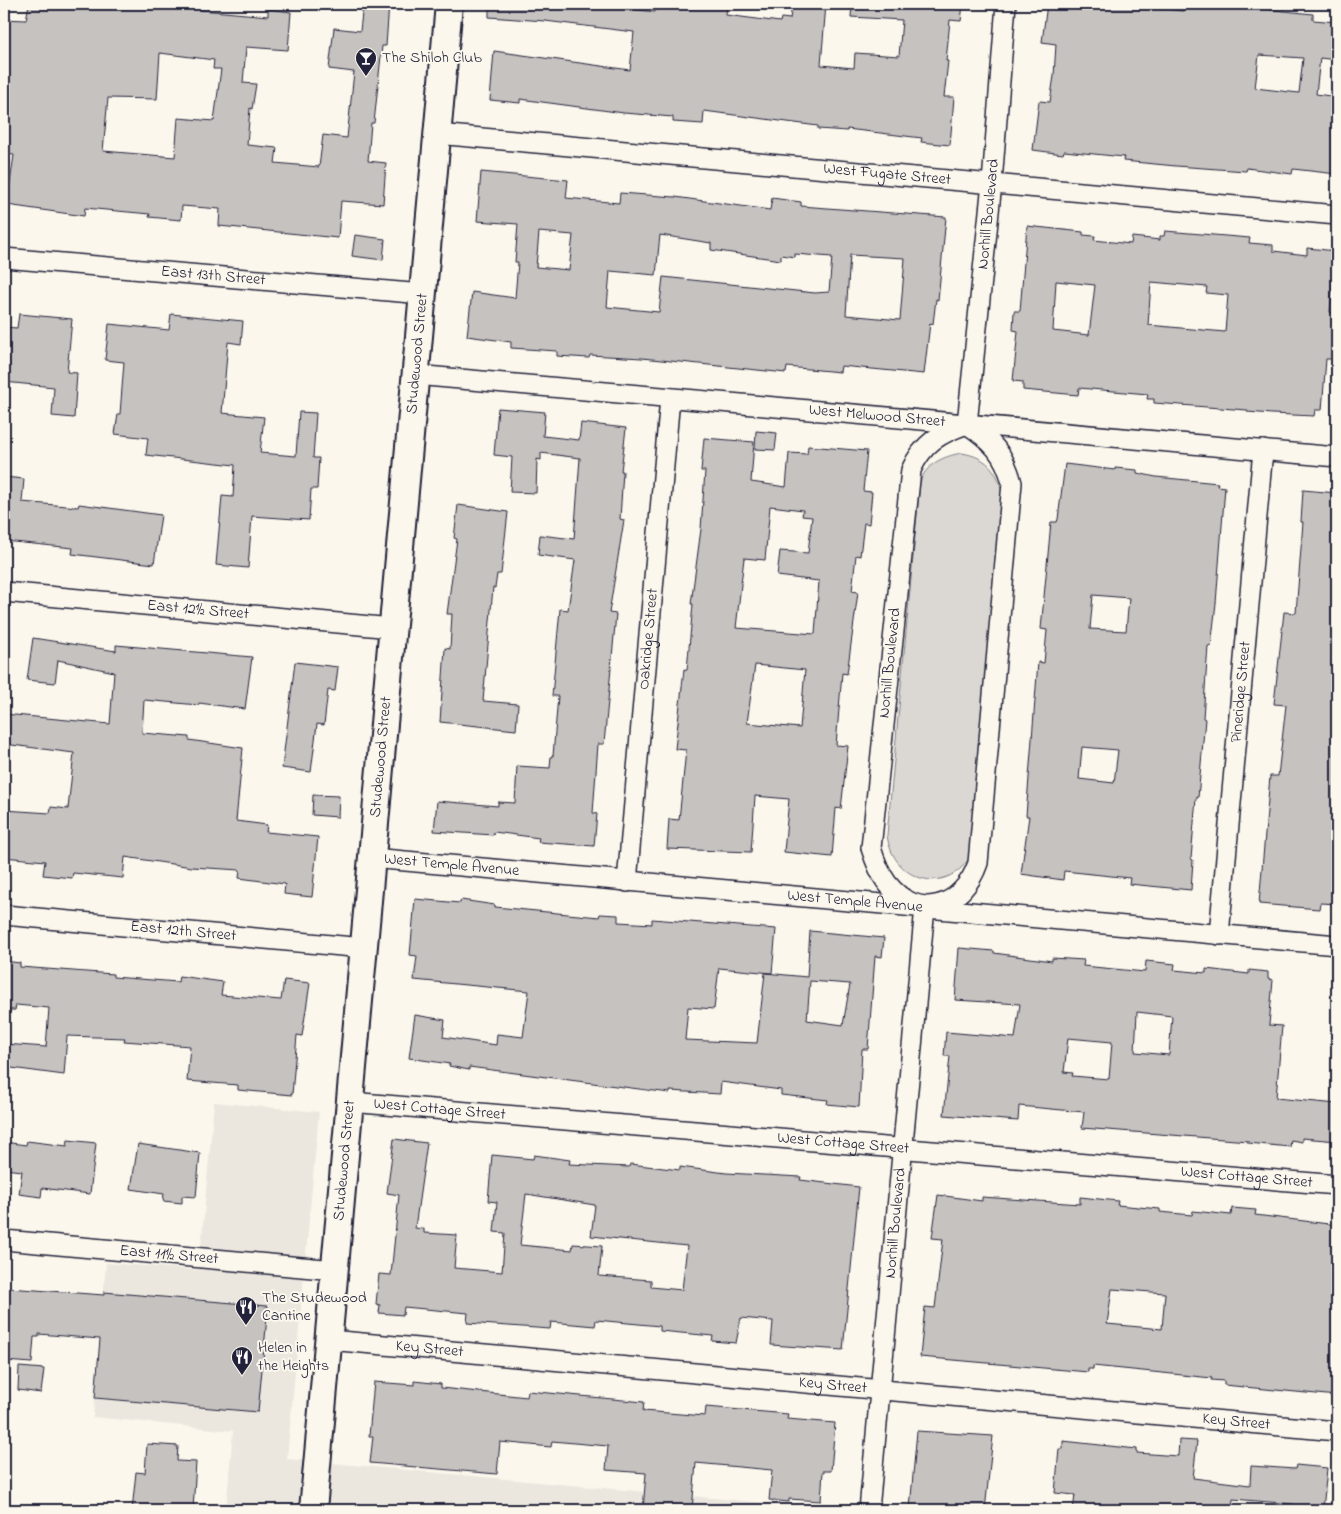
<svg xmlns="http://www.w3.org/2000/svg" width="1341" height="1514" viewBox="0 0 1341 1514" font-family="'Indie Flower',sans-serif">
	<rect width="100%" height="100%" fill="#fbf7ec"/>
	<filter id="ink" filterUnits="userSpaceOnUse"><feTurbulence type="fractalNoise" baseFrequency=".02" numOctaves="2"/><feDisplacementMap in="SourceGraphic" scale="10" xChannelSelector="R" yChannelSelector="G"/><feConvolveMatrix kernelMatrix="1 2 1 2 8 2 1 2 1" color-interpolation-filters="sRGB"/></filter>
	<g filter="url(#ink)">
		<polygon fill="#ebe7df" points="214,1102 319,1112 287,1459 844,1510 226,1510 233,1431 93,1417 106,1263 199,1270"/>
		<path fill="#dbd8d3" stroke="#7e7d87" d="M962 453C986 457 997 469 1002 492L970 857C945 897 893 881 887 835L920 483C925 464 944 456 962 453Z"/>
		<g fill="#c6c2c0" stroke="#22223b" fill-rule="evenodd">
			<path d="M29 4H102L172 9V4H185L201 6V10L268 16V9L291 12 288 50 246 47 243 83 256 84 252 109 250 108 247 145 277 148 275 163 319 167 323 135 347 138 354 72 329 69 334 28 360 31 363 4H389L386 46H382L374 123H371L368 161 386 163 383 204 341 201 338 238 219 226 220 209 182 206 181 220 149 217 150 214 85 208 84 216 7 205 14 155 4 154V19L26 20ZM160 53 214 60 213 69H221L214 121 178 118 175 157 103 151 108 98 157 99Z"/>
			<polygon points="489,4 615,4 615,7 655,12 657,4 727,4 726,15 780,22 781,18 790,19 792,4 826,4 821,65 854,68 855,53 899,56 902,20 851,17 852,4 963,4 961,21 950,20 946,61 948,61 944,97 954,97 950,145 921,142 922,138 847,129 847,131 818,129 818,126 704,111 703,124 673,122 673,117 624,113 520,99 520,103 490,100 494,51 630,70 634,32 545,21 489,17"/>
			<path d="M1047 4H1117L1183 11 1184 4H1266L1265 9 1313 14V20L1337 22V60L1320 58 1316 94 1337 97V174L1293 169 1292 174 1247 168 1246 171 1176 166 1123 161 1124 157 1064 151 1063 154 1033 150 1039 101 1050 102 1054 76 1056 44 1042 42ZM1259 55 1303 58 1299 93 1255 88Z"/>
			<path d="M481 172 568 180 566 198 619 203 620 193 675 197 770 210 772 198 801 202V206L946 217 938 300 936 299 933 324 930 323 924 374 841 366 840 372 787 367 786 373 642 358 590 355 589 358 557 356V351L511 348V342L467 336 472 292 515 298 518 262H515L518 224 477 221ZM539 232 573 235 569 270 536 267ZM660 235 711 243V250L781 260V255L795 257V254L832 257 829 292 815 293 663 277 659 312 607 307 610 271 656 275ZM850 255 905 258 900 320 846 315Z"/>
			<path d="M1027 226 1083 232V235L1095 236 1094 240 1131 244 1132 237 1160 240V236H1164L1165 231 1250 238 1249 243 1273 245V251L1307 255V248L1336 251 1330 312 1337 313V359H1326L1322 410H1315L1314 416 1272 414 1247 412V410L1154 403V399H1147L1148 394 1079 388 1078 395 1023 390V382L1013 381 1018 331 1013 330 1014 311H1020ZM1056 281 1095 285 1089 335 1053 331ZM1151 282 1207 287 1206 293 1228 295 1225 332 1148 325Z"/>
			<polygon points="355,235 385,239 383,260 352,256"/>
			<polygon points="19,314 72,319 67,372 77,373 74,418 52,416 54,387 4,382 4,327 17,328"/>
			<polygon points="171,314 243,321 241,344 228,342 222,413 264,417 260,453 296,456 299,412 316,413 313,458 319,458 317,489 311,489 309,520 252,516 248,568 216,565 222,496 233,497 235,465 146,455 148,438 115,434 118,414 120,414 124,362 105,360 109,324 169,330"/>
			<polygon points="498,408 545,412 543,436 579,440 581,423 626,428 621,471 623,471 620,519 624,520 609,613 616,614 604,744 598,744 593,813 597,814 594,846 538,842 539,838 494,832 493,835 434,831 437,801 498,806 498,802 515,803 517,766 550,768 551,756 553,756 558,696 552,696 560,609 568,610 575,560 538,555 540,535 574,539 580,458 541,453 541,460 537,459 536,493 510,492 512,457 494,455"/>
			<polygon points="756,431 777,433 775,450 755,449"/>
			<path d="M704 438 754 442 751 482 786 487 789 453 807 454 808 446 867 451 863 491 872 492 869 524 864 523 860 556 856 555 852 591 858 592 847 674 842 673 836 745 848 746 841 809 836 808 832 857 784 852 789 799 755 796 751 852 667 849 669 819 679 820 686 750 675 749 684 669 687 670 693 604H691L701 529 705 471H701ZM770 506 803 510 802 516 812 517 808 553 780 551 777 576 819 581 815 634 736 628 744 558 765 560ZM755 665 805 670 800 728 747 723Z"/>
			<path d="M1065 464 1115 470V468L1137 470V473L1156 477 1218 483 1217 486 1225 487 1216 603 1211 647 1208 646 1203 718 1205 719 1198 798H1196L1191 859 1193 860 1191 890 1129 884 1130 878 1064 871 1063 880 1021 874 1029 816H1026L1038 662 1044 663 1047 630 1041 629 1051 522H1057L1058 519ZM1093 595 1129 598 1126 631 1090 629ZM1082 747 1118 750 1114 783 1079 779Z"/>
			<polygon points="4,477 24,479 22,502 78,507 79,504 161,515 154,564 72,554 73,548 4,541"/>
			<polygon points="1303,490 1337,493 1337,605 1332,642 1337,642 1337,904 1320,903 1319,909 1259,904 1270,776 1278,776 1286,705 1274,704 1284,612 1296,613 1303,522 1301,522"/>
			<polygon points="458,505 508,512 501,574 497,574 495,588 493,587 483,701 518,704 516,730 440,722 445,648 450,649 452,614 447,614 457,539 454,538"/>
			<polygon points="33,638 116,651 116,645 252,657 245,709 199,703 198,705 144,700 142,733 189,737 189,740 243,748 236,821 267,825 266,832 318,837 312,897 284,894 285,884 239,878 240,870 192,867 125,857 123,878 73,873 72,878 43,875 45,861 4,857 4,810 50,813 51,807 68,809 74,753 4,744 4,714 110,724 114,672 58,660 55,683 27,680"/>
			<polygon points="295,662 338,667 335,691 328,690 324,725 317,724 311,772 282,768"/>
			<polygon points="313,795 339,796 338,817 312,815"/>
			<path d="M415 899 460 903 461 900 495 905V907L599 917 600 914 618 915V922L652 924V919L776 929 772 973 719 968 714 1009 688 1007 685 1040 757 1043 765 973 807 977 810 931 884 938 882 957 875 956 868 1049H862L859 1107 827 1104 828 1100 781 1095V1090L721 1082 720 1094 670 1091V1093L469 1067V1070L449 1066 450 1064 409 1058 415 1015 445 1020 443 1037 496 1045 497 1034 523 1037 529 991 414 980 417 956 410 955ZM810 981 850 984 843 1025 807 1020Z"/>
			<path d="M959 948 994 951V953L1052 961V958L1084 960 1083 966 1145 972 1146 961 1175 964 1174 970 1206 973V969L1249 974V970L1268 972V979L1273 980 1269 1025 1282 1026 1276 1098 1337 1104V1141L1302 1138V1142L1291 1140 1290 1147 1248 1143V1141L1082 1128 1084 1112 1019 1106 1018 1121 944 1115 950 1056H944L946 1032 1015 1038 1020 1004 955 1000ZM1137 1012 1172 1016 1169 1055 1135 1052ZM1068 1038 1112 1042 1109 1079 1072 1076 1073 1073 1064 1072Z"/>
			<polygon points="4,961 20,963 20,967 113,974 113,977 178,982 179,976 223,982 221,995 281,1000 284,980 310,983 302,1036 297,1035 292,1095 238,1090 238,1085 187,1081 190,1046 124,1041 125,1038 67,1036 64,1075 4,1067 4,1044 46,1047 49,1008 16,1005 15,1010 4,1010"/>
			<path d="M394 1139 427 1143 415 1228 424 1229V1233L457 1235 454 1268 502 1272 505 1233 494 1232 497 1202 488 1201 492 1155 533 1159 534 1155 570 1160 569 1164 629 1167 630 1164 680 1170V1167L726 1173 801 1177 800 1180 859 1187 843 1350 771 1345 773 1321 741 1318 736 1343 712 1341 713 1336 660 1331V1326L596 1320 595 1326 551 1322 550 1329 467 1323 468 1313 404 1307 403 1315 379 1313 380 1305 376 1304 379 1274 391 1275 399 1195 387 1193ZM526 1194 595 1205 591 1236 687 1246 682 1290 651 1287V1280L599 1276 602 1246 573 1244 572 1250 520 1245Z"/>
			<polygon points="68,1140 96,1143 90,1194 42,1188 41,1197 19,1194 22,1171 4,1169 4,1142 26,1145 27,1141 67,1146"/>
			<polygon points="138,1144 200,1153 196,1197 182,1196 182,1203 163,1201 164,1194 131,1189"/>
			<path d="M938 1195 982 1201V1197L1080 1204V1197L1118 1201 1117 1205 1160 1209V1212L1192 1215 1193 1211 1231 1215 1232 1208 1256 1210 1255 1215 1337 1225V1396L1224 1385V1381L1211 1380 1212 1378 1093 1366V1369H1088V1372L920 1357 925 1307 935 1308 943 1239 932 1238ZM1112 1289 1165 1293 1162 1329 1107 1324Z"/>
			<polygon points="8,1288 104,1295 104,1292 268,1306 258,1412 95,1398 100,1339 39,1334 39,1337 34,1337 32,1363 4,1361"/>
			<polygon points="19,1367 44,1369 41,1393 18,1390"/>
			<polygon points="414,1381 441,1384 441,1388 527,1397 528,1391 644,1402 643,1411 705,1416 706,1407 788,1414 787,1419 835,1423 831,1471 823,1471 821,1501 789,1499 789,1502 769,1500 772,1470 696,1463 692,1510 643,1510 646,1473 606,1470 608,1446 552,1441 551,1447 500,1442 497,1474 370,1463 373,1436 369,1436 374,1382 414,1385"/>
			<polygon points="917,1431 993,1436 985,1510 910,1508"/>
			<polygon points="1179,1440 1197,1441 1193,1478 1250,1485 1251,1466 1295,1469 1296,1465 1327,1468 1323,1510 1292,1510 1293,1504 1233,1499 1232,1508 1226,1507 1225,1510 1073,1510 1075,1495 1055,1493 1059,1449 1063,1449 1063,1441 1137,1449 1137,1453 1178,1456"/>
			<polygon points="147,1444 178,1446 177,1461 196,1462 193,1510 132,1510 136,1472 145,1473"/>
		</g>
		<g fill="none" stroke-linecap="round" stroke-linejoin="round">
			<g stroke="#22223b" stroke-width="22">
				<g id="street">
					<path id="s1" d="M437 134 1337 215"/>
					<path id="s2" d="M4 258 423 294"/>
					<path id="s3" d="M415 375 1337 457"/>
					<path d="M967 424C991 440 1005 454 1012 483L978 863C963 907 918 923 887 883 879 872 875 861 871 848L911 470C923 443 940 433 967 424Z"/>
					<path id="s4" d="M967 424 992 183 1006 4"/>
					<polyline points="4,592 392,628"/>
					<path id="s5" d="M372 858 1337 945"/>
					<path id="s6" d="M627 882 670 398"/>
					<path id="s7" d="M4 915 364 948"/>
					<path id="s8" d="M1219 935 1263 450"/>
					<path id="s9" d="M350 1102 1337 1185"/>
					<polyline points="4,1240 335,1270"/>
					<path id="s10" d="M329 1340 1337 1431"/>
					<path id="s11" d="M869 1510 925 907"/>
				</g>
			</g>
			<g stroke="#22223b" stroke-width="30">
				<g id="secondary">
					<path id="s12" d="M313 1510 449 4"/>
				</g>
			</g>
			<use href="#street" stroke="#fbf7ec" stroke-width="19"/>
			<use href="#secondary" stroke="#fbf7ec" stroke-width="26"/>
		</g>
	</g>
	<defs>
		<g id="bar-pin" transform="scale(1.125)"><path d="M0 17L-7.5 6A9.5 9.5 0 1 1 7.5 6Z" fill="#22223b" stroke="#fbf7ec"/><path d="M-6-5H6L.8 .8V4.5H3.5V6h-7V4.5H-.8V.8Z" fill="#fff"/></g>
		<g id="restaurant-pin" transform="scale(1.125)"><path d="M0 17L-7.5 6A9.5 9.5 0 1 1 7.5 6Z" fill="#22223b" stroke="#fbf7ec"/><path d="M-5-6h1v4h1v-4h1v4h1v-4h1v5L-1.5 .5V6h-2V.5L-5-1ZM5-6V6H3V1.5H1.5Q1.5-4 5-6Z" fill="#fff"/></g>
	</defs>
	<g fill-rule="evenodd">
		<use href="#bar-pin" x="366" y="58"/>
		<use href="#restaurant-pin" x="246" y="1307"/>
		<use href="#restaurant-pin" x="242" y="1357"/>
	</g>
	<g text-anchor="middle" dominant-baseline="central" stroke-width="4" stroke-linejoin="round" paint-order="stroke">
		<g font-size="16" fill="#22223b" stroke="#fbf7ec" text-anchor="start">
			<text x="382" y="58">The Shiloh Club</text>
			<text x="262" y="1298">The Studewood<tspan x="262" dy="18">Cantine</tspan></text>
			<text x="258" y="1348">Helen in<tspan x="258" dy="18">the Heights</tspan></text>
		</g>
		<g font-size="16" fill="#22223b" stroke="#fbf7ec">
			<text stroke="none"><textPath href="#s1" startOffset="452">West Fugate Street</textPath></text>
			<text stroke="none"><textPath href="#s4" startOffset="211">Norhill Boulevard</textPath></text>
			<text stroke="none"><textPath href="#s2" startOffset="210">East 13th Street</textPath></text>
			<text stroke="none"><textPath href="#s12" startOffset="1161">Studewood Street</textPath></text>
			<text stroke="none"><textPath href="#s3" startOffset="464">West Melwood Street</textPath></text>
			<text transform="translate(198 610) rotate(5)">East 12½ Street</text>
			<text stroke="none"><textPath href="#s6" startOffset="244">Oakridge Street</textPath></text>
			<text transform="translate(890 663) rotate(-84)">Norhill Boulevard</text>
			<text stroke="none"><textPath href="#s8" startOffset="244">Pineridge Street</textPath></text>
			<text stroke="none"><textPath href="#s12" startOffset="756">Studewood Street</textPath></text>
			<text stroke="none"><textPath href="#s5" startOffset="80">West Temple Avenue</textPath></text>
			<text stroke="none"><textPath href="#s5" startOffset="485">West Temple Avenue</textPath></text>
			<text stroke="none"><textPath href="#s7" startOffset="180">East 12th Street</textPath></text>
			<text stroke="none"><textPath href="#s9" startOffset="90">West Cottage Street</textPath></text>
			<text stroke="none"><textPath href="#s9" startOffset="495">West Cottage Street</textPath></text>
			<text stroke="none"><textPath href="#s12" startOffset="351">Studewood Street</textPath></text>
			<text stroke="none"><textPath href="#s9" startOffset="900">West Cottage Street</textPath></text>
			<text stroke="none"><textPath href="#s11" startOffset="288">Norhill Boulevard</textPath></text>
			<text transform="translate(169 1255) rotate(5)">East 11½ Street</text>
			<text stroke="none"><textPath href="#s10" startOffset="101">Key Street</textPath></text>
			<text stroke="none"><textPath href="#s10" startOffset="506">Key Street</textPath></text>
			<text stroke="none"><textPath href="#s10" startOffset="911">Key Street</textPath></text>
		</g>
	</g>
	<rect width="1341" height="1514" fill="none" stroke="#fbf7ec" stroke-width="20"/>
	<rect x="10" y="10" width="1321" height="1494" fill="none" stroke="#22223b" stroke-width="2" filter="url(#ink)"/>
</svg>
